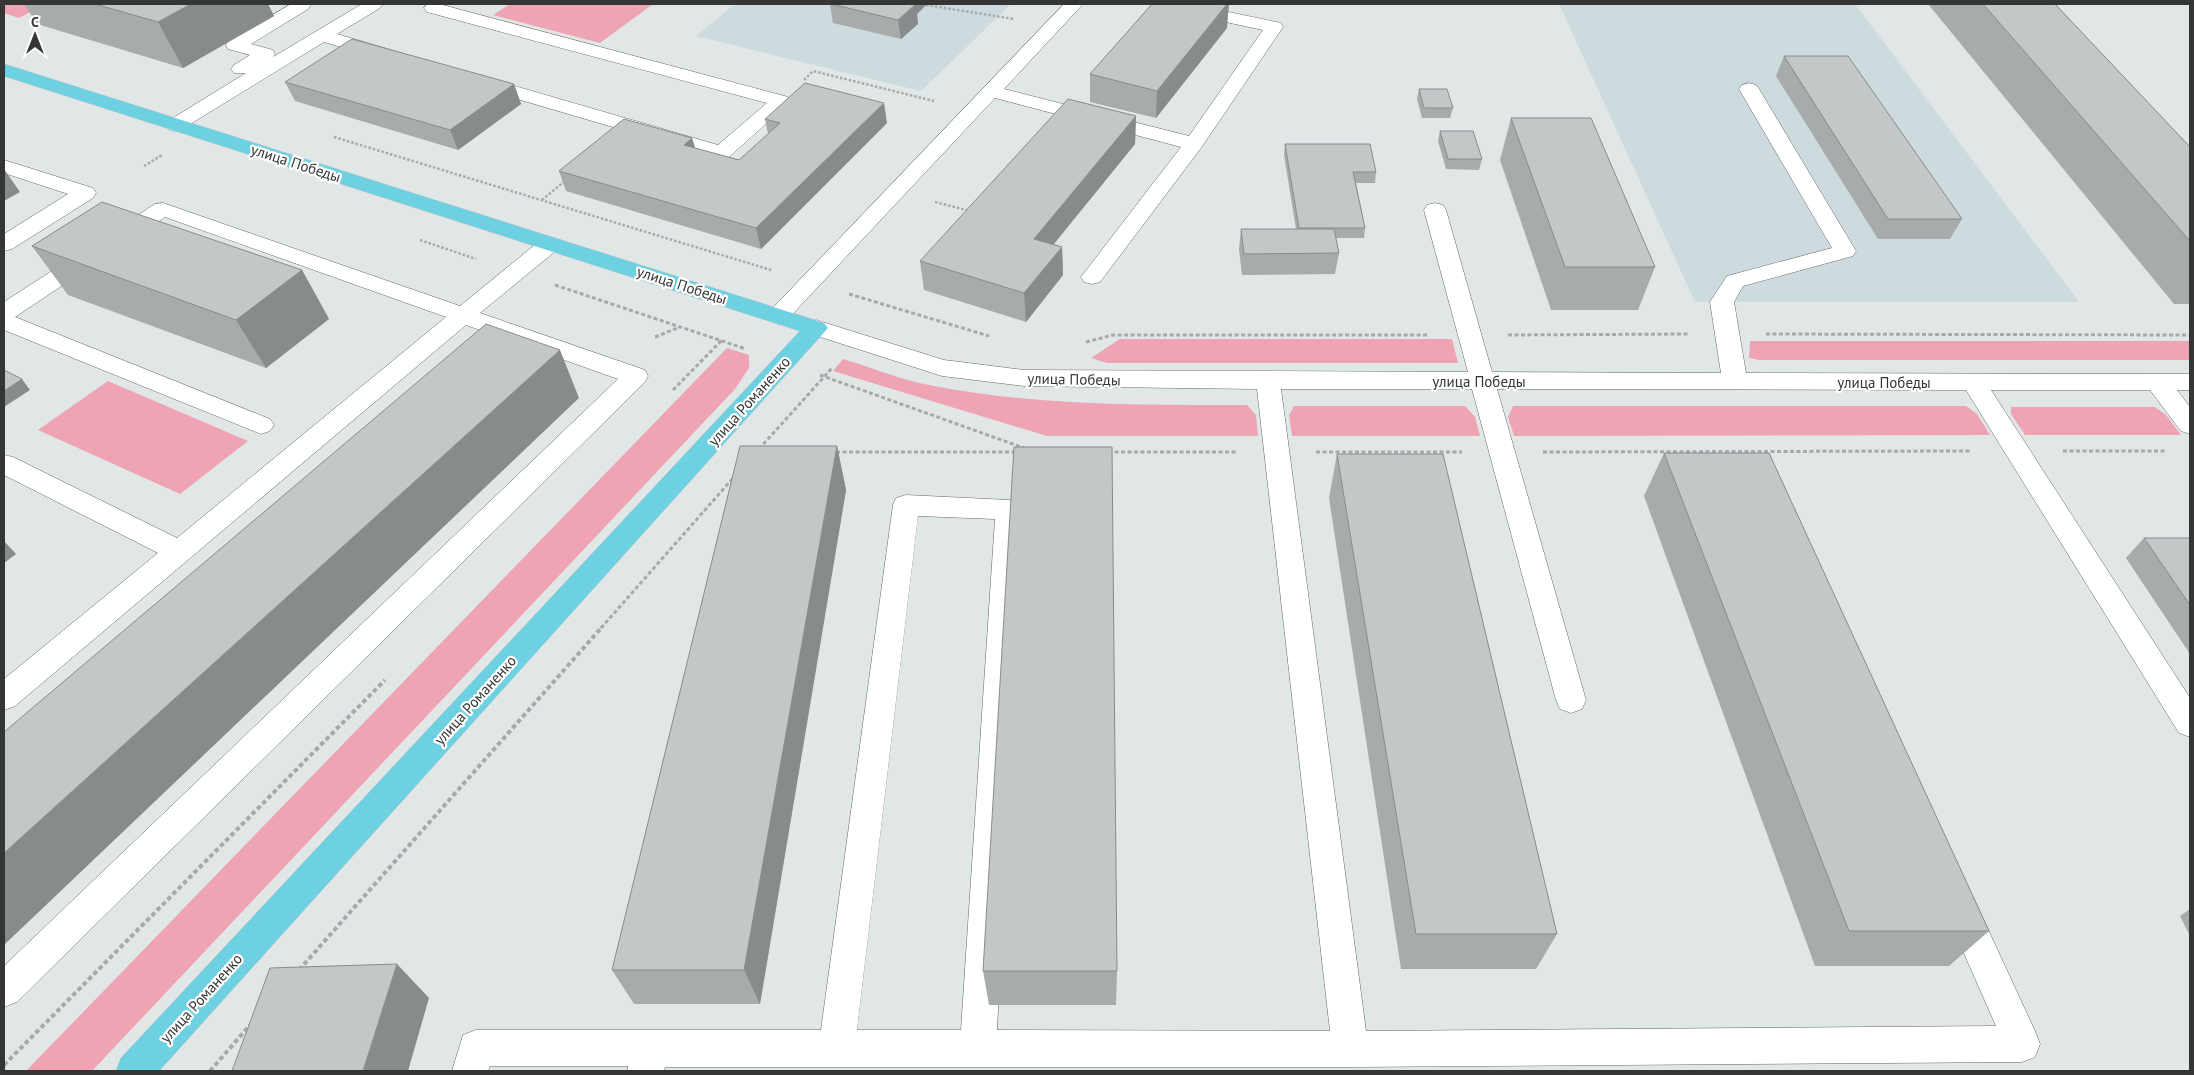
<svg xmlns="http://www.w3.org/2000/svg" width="2194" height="1075" viewBox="0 0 2194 1075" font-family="'PT Sans',sans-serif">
	<rect width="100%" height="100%" fill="#e1e6e7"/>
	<g fill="#cedbde">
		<polygon points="735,4 1011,4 921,91 696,36"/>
		<polygon points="1559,4 1855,4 2079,302 1695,302"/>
	</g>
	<g fill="#eea4b3">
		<polygon points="4,4 46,4 19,18 4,13"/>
		<polygon points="510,4 653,4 600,43 493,15"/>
		<polygon points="1120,339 1452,339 1458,363 1107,363 1091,358"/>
		<polygon points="1750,341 2190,341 2190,360 1759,360 1749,358"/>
		<polygon points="727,348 749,355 749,368 735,389 92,1071 26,1071"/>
		<path d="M843 359C873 368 904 381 934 386 1038 406 1142 405 1247 405L1256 415 1258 436H1047L833 371Z"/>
		<polygon points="108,381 248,441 180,494 38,430"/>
		<polygon points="1294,406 1465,406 1475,417 1480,436 1292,436 1289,415"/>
		<polygon points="1513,406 1966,406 1977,414 1990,435 1514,436 1508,417"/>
		<polygon points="2011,407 2155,407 2166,415 2181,435 2025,435 2011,414"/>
	</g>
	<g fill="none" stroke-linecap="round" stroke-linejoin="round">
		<g stroke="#646768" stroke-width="1">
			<g id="minor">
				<polygon points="291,4 311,5 308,9 251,44 273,50 275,54 273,57 362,4 383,4 380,8 337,34 391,50 393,54 391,58 384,60 324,42 182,129 175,131 168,129 165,125 168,121 246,73 234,73 231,69 234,65 250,55 228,49 226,45 228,41"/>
				<polygon points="427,4 439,4 788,97 791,101 729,157 722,159 715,157 473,86 470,82 473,78 480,76 487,78 718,145 767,103 427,12 424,8"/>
				<polygon points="1064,4 1083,4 1004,89 1189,136 1263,30 1160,8 1157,4 1190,4 1281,23 1283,27 1201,148 1100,282 1092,284 1084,282 1081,277 1181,147 995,98 786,321 778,324 770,321 766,316 770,311"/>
				<path d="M1749 83 1756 85 1759 89 1856 251 1853 256 1743 286 1734 302 1746 373 2190 374V390H2177L2190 407V434L2181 431 2150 390H1991L2190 698V737L2179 733 1966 390 1497 389 1586 700 1582 709 1571 713 1560 709 1556 700 1472 389H1281L1366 1031 1996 1026 1944 908 1949 897 1961 892 1973 897 2035 1031 2040 1044 2035 1057 2022 1062 1350 1067H665L664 1071H628V1066H490L488 1071H452L463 1035 476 1030H821L893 505 896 498 906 495 1009 500 1019 503 1023 510 997 1030 1330 1031 1257 389 1024 386 942 376 808 333 804 328 808 323 816 320 944 360 1024 370 1468 372 1424 210 1427 205 1435 203 1443 205 1446 210 1492 372 1721 373 1710 302 1727 276 1832 248 1739 89 1742 85ZM918 516 995 519 961 1030H857Z"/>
				<polygon points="4,160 93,188 96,193 93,198 12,249 4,251 4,234 68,194 4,173"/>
				<polygon points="163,203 460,306 542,239 550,237 558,239 561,244 558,249 480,313 645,370 648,376 645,382 17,1002 4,1007 4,966 618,379 466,325 15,706 4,710 4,679 158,553 4,475 4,455 13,457 177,538 446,317 165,217 15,317 270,419 274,425 270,431 261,434 4,330 4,302 155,204"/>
			</g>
		</g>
		<g stroke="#c2c3c3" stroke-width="1">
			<polygon id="major" points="4,64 824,323 828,328 159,1071 116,1071 121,1058 800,331 4,76"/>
		</g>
		<g stroke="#a6aaab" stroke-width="2.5" stroke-dasharray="2.5 2" stroke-linecap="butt">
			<polyline points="926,5 1014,19"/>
			<polyline points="804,80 813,71 934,101"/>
			<polyline points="334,137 771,270"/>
			<polyline points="144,166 162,155"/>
			<polyline points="542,200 566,180"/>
			<polyline points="935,202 970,211"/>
			<polyline points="420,240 476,259"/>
		</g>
		<g stroke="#a6aaab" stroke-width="3" stroke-dasharray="4 2.5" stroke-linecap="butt">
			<polyline points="555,285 746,349"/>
			<polyline points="849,294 989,336"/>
			<polyline points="1766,334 2190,335"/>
			<polyline points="1508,335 1689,334"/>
			<polyline points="655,337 680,327"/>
			<polyline points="1086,342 1113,335 1429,335"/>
			<polyline points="820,375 1024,448"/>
			<polyline points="673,390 722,340"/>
			<polyline points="759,449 832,368"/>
			<polyline points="2063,451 2165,451"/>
			<polyline points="836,452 1017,452"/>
			<polyline points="1108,452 1237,452"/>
			<polyline points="1316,452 1462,452"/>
			<polyline points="1543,452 1972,451"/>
			<polyline points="601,628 735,476"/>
		</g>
		<g stroke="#a6aaab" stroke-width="4" stroke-dasharray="4.5 3" stroke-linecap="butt">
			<polyline points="299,970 602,627"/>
			<polyline points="4,1065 385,680"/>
			<polyline points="210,1071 250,1025"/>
		</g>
		<use href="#minor" fill="#fff" fill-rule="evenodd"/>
		<use href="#major" fill="#6ed1e2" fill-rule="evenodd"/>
	</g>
	<g fill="#a8abac">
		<polygon points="24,4 268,4 274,16 183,68 37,24"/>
		<polygon points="830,4 927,4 917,14 918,24 901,39 833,23"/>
		<polygon points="1928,4 2055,4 2190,147 2190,304 2174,304"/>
		<polygon points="1227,28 1156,118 1090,102 1090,74"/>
		<polygon points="1784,56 1962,219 1950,239 1878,239 1776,76"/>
		<polygon points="285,82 514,84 521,104 458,150 295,101"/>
		<polygon points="1419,89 1453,108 1450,118 1422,118 1417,99"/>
		<polygon points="1136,116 1135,144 1054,244 1062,247 1063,275 1026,322 924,290 920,261"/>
		<polygon points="1511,118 1655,267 1638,310 1551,310 1500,160"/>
		<polygon points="765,119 887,123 761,249 566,191 559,171 692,138 695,148 739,160 768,134"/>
		<polygon points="1440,131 1482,159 1479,170 1446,169 1438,141"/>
		<polygon points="1285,144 1376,172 1375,183 1356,183 1365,228 1364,238 1335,238 1339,253 1335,274 1242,275 1239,249 1241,229 1296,229 1284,155"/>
		<polygon points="32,246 302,270 329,319 266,368 68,295"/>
		<polygon points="837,446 846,490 760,1004 634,1004 612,970"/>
		<polygon points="1664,453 1989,931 1949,966 1815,966 1644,496"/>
		<polygon points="1337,454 1557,934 1536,969 1401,969 1329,498"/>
		<polygon points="2144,538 2190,538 2190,654 2126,558"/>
		<polygon points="2190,909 2190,936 2180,916"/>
		<polygon points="983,971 1117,971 1116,1005 989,1005"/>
	</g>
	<g fill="#888b8c">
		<polygon points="191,4 268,4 274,16 183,68 158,22"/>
		<polygon points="906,4 927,4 917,14 918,24 901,39 898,20"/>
		<polygon points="1227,4 1229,4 1227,28 1156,118 1157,91"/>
		<polygon points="514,84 521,104 458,150 450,130"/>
		<polygon points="884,103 887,123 761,249 756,228"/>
		<polygon points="1136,116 1135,144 1035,267 1034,239"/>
		<polygon points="692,138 698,158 684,145"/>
		<polygon points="4,169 20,192 4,201"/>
		<polygon points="1062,247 1063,275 1026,322 1024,293"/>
		<polygon points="302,270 329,319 266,368 236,320"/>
		<polygon points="560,350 579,398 4,945 4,853"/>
		<polygon points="22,379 30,390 4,407 4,391"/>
		<polygon points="837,446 846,490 760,1004 744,970"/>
		<polygon points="4,541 16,554 4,563"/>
		<polygon points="397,964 429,998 408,1071 363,1071"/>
	</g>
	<g fill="#c3c7c8" stroke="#888b8c">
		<polygon points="95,4 191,4 158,22"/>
		<polygon points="831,4 916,4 898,20"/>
		<polygon points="1152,4 1227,4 1157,91 1090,74"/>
		<polygon points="1983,4 2055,4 2190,147 2190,241"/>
		<polygon points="352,39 514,84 450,130 285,82"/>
		<polygon points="1784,56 1848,56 1962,219 1888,219"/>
		<polygon points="805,83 884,103 756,228 559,171 624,119 692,138 684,145 739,160 780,123 765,119"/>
		<polygon points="1419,89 1447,89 1453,108 1424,108"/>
		<polygon points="1068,99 1136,116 1034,239 1062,247 1024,293 920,261"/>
		<polygon points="1511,118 1591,118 1655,267 1565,267"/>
		<polygon points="1440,131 1473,131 1482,159 1448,159"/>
		<polygon points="1285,144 1370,144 1376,172 1353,172 1365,228 1299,228"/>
		<polygon points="102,202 302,270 236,320 32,246"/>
		<polygon points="1241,229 1334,229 1339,253 1244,254"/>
		<polygon points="486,324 560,350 4,853 4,732"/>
		<polygon points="4,370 22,379 4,391"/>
		<polygon points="740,446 837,446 744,970 612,970"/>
		<polygon points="1014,447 1112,447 1117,971 983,971"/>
		<polygon points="1664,453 1769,453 1989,931 1849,931"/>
		<polygon points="1337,454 1443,454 1557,934 1416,934"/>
		<polygon points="2144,538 2190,538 2190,605"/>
		<polygon points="397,964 363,1071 232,1071 270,968"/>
	</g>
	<g text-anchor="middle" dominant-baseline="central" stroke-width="4.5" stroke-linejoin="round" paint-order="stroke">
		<g font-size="15" fill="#343636" stroke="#fff">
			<text transform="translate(296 163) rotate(18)">улица Победы</text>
			<text transform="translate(682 285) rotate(18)">улица Победы</text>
			<text transform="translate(1074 379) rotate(1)">улица Победы</text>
			<text x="1479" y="381">улица Победы</text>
			<text x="1884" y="382">улица Победы</text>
			<text transform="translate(749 401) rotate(-48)">улица Романенко</text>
			<text transform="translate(475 700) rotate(-48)">улица Романенко</text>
			<text transform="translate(201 998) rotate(-48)">улица Романенко</text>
		</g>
	</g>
	<rect width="2194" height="1075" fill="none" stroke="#343636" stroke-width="10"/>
	<g transform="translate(35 35)" stroke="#ffffff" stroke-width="4" paint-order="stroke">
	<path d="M0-4L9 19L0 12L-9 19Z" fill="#343636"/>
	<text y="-8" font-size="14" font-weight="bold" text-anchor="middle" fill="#343636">С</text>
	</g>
</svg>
